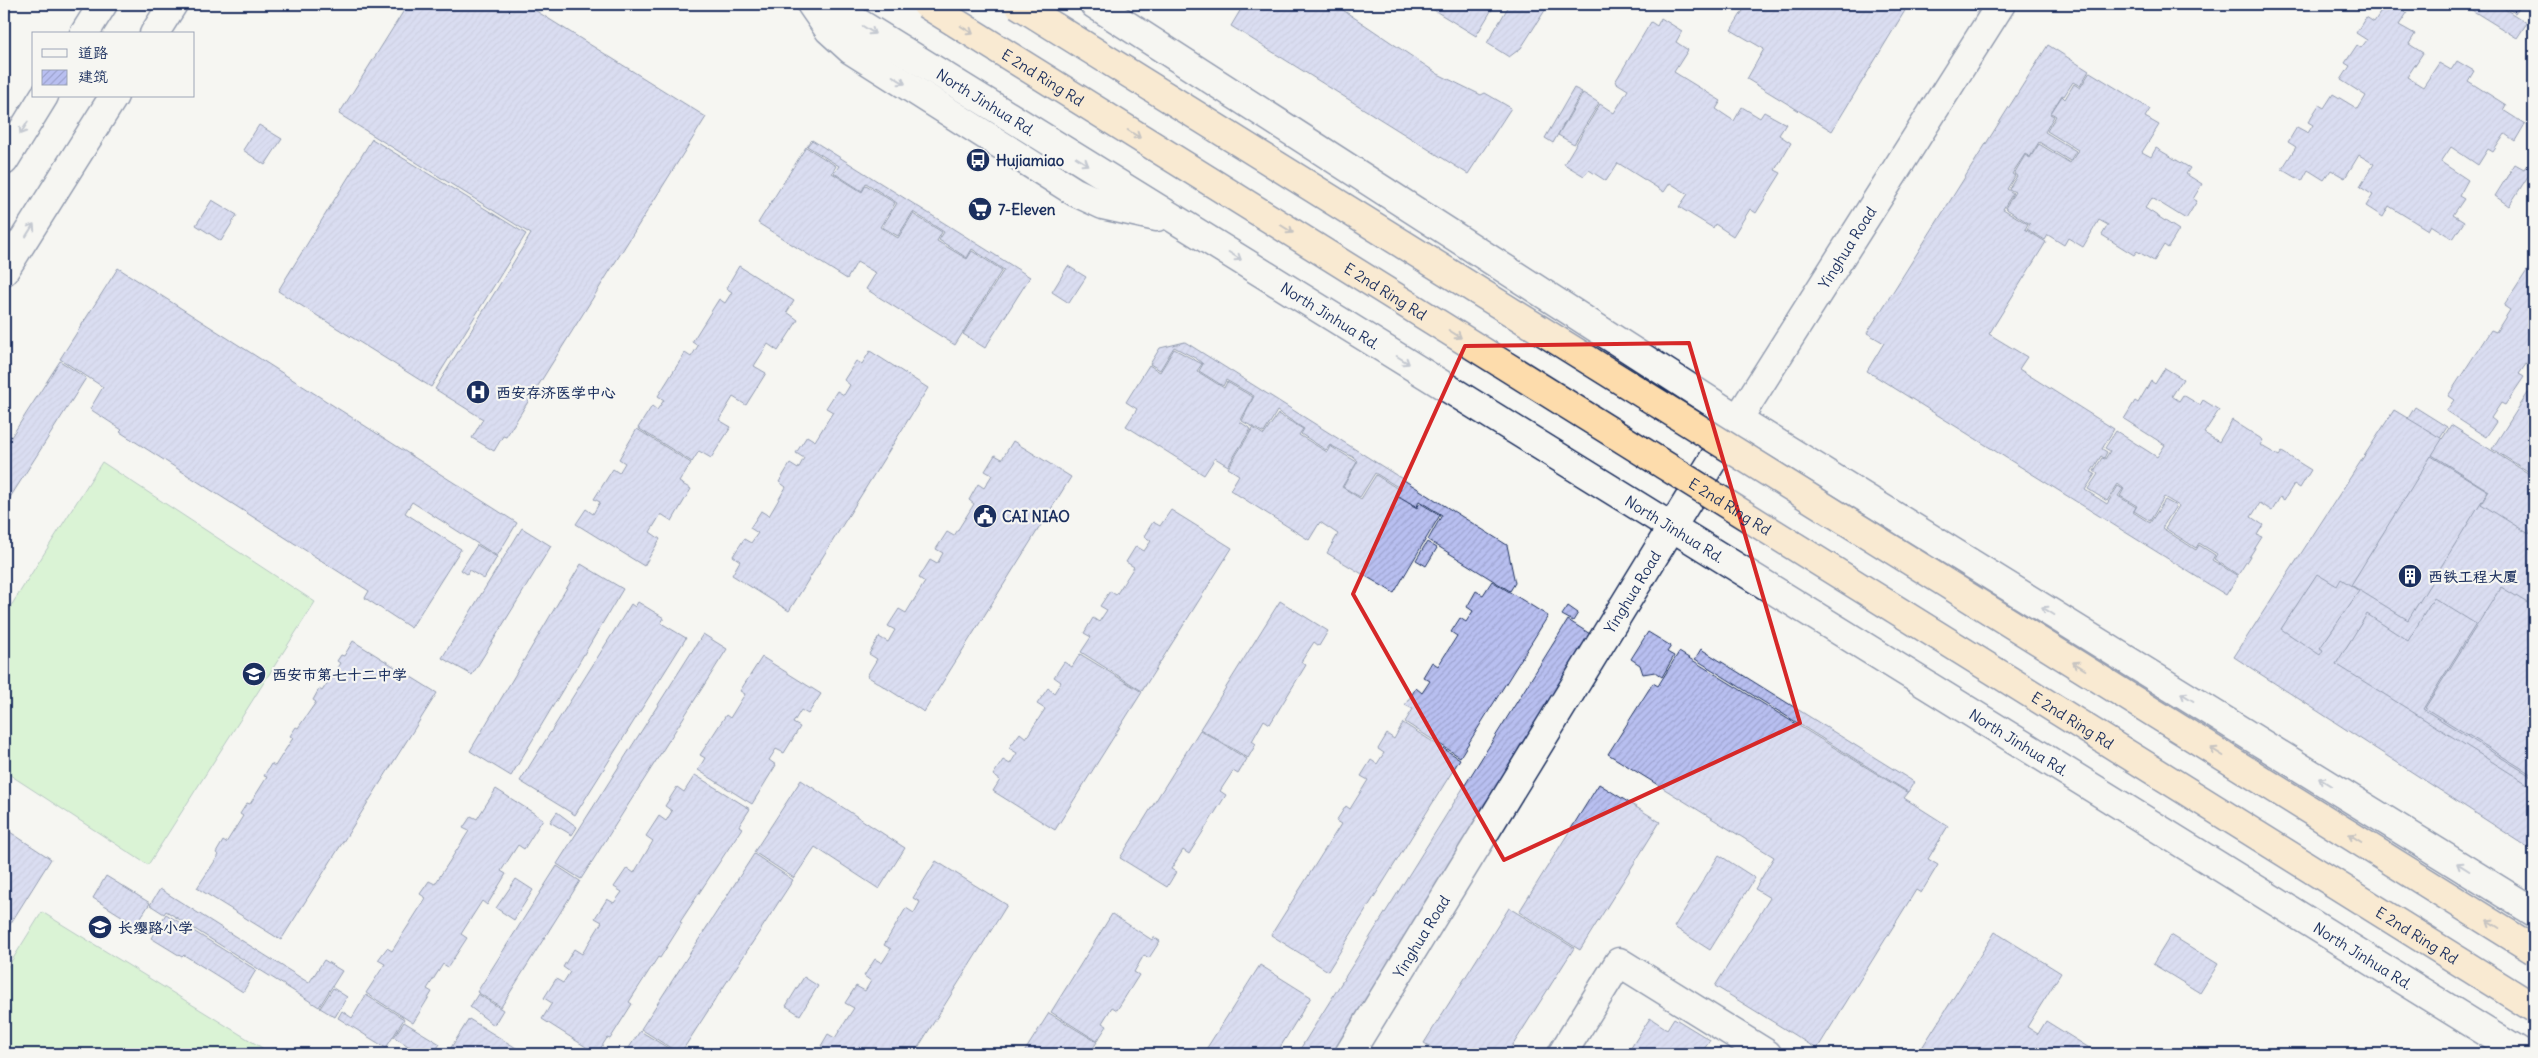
<svg xmlns="http://www.w3.org/2000/svg" width="2538" height="1058" viewBox="0 0 2538 1058" font-family="Delius,'LXGW WenKai TC',sans-serif">
	<defs>
		<pattern id="building-hatch" width="6" height="6" patternUnits="userSpaceOnUse" patternTransform="scale(1.25)"><rect width="6" height="6" fill="#b8bff0"/><path d="M-1 1l2-2M0 6l6-6M5 7l2-2" fill="none" stroke="#9ea4d0"/></pattern>
	</defs>
	<rect width="100%" height="100%" fill="#f6f6f2"/>
	<filter id="ink" filterUnits="userSpaceOnUse"><feTurbulence type="fractalNoise" baseFrequency=".02" numOctaves="2"/><feDisplacementMap in="SourceGraphic" scale="10" xChannelSelector="R" yChannelSelector="G"/><feConvolveMatrix kernelMatrix="1 2 1 2 8 2 1 2 1" color-interpolation-filters="sRGB"/></filter>
	<g filter="url(#ink)">
		<g fill="#b9efb1" stroke="#6a8f88">
			<polygon points="102,462 315,602 148,865 4,771 4,617"/>
			<polygon points="42,912 272,1054 4,1054 4,973"/>
		</g>
		<g fill="url(#building-hatch)" stroke="#1b2f5e">
			<polygon points="408,4 525,4 706,117 506,437 503,436 494,451 472,438 483,419 435,389 531,234 339,114"/>
			<polygon points="1244,4 1334,4 1438,74 1481,95 1485,93 1511,108 1468,174 1231,26"/>
			<polygon points="1424,4 1490,4 1494,6 1476,36"/>
			<polygon points="1510,4 1549,4 1521,48 1509,57 1487,43"/>
			<polygon points="1747,4 1909,4 1832,131 1747,79 1764,49 1731,30"/>
			<polygon points="2386,4 2392,4 2407,13 2399,25 2415,34 2409,44 2423,53 2407,77 2423,87 2439,63 2451,70 2457,61 2474,71 2468,81 2506,105 2503,110 2525,124 2515,141 2505,134 2493,152 2488,149 2478,165 2451,147 2441,162 2468,180 2459,196 2464,199 2453,215 2464,222 2453,239 2431,225 2428,230 2389,206 2383,217 2366,206 2373,195 2360,187 2374,164 2359,155 2345,178 2331,170 2324,180 2308,170 2302,181 2282,169 2296,147 2288,142 2297,127 2308,133 2313,125 2308,122 2319,105 2324,108 2333,94 2358,109 2366,96 2341,80 2350,66 2345,63 2357,45 2361,48 2367,40 2356,33 2366,17 2374,22"/>
			<polygon points="2462,4 2497,4 2527,23 2517,38"/>
			<polygon points="2500,4 2521,4 2515,13"/>
			<polygon points="1661,18 1682,31 1676,42 1688,50 1674,72 1721,101 1716,109 1734,121 1742,107 1760,118 1764,112 1786,124 1779,135 1791,143 1775,170 1781,173 1756,213 1750,209 1733,236 1715,224 1713,228 1679,207 1688,194 1670,183 1664,192 1618,163 1606,181 1589,170 1584,176 1564,164 1600,104 1614,113 1628,90 1615,82 1651,22 1657,26"/>
			<polygon points="2048,45 2089,71 2080,86 2073,82 2064,96 2062,95 2050,114 2054,116 2045,132 2076,151 2070,161 2039,142 2030,157 2025,154 2012,174 2015,176 2007,189 2013,193 2003,209 2028,224 2025,229 2046,242 1989,334 2027,357 2019,369 2114,429 2102,449 2107,452 2104,458 2101,456 2091,472 2095,474 2085,490 2107,504 2118,486 2123,489 2118,496 2136,507 2133,512 2150,523 2165,500 2176,506 2162,528 2196,550 2199,545 2215,555 2212,560 2238,576 2226,595 1867,371 1884,343 1867,333"/>
			<polygon points="2090,72 2150,109 2145,117 2159,125 2142,152 2151,157 2156,148 2190,168 2186,174 2202,184 2193,199 2197,201 2186,219 2152,198 2145,208 2179,230 2168,248 2164,245 2154,261 2137,251 2134,255 2102,235 2108,225 2099,220 2083,247 2068,238 2064,245 2048,235 2045,240 2027,229 2030,224 2005,208 2015,192 2009,189 2017,176 2014,174 2025,155 2030,158 2039,144 2070,163 2074,157 2078,150 2047,131 2056,116 2051,113 2062,96 2065,99 2074,84 2080,88"/>
			<polygon points="1574,88 1582,92 1553,143 1545,138"/>
			<polygon points="1583,93 1599,103 1574,144 1558,135"/>
			<polygon points="259,125 282,139 265,165 243,150"/>
			<polygon points="372,139 526,234 431,387 278,291"/>
			<polygon points="812,140 1030,277 985,348 963,334 1004,270 972,249 967,258 939,240 944,232 913,212 898,236 882,227 897,203 866,183 862,191 834,173 839,166 807,146"/>
			<polygon points="806,147 836,166 832,173 862,192 866,185 895,203 880,227 898,238 913,214 942,232 937,241 967,259 972,251 1002,270 955,345 866,289 876,273 857,262 847,279 758,223"/>
			<polygon points="2515,164 2524,169 2526,166 2532,170 2509,206 2495,196"/>
			<polygon points="212,200 237,215 221,241 196,225"/>
			<polygon points="2534,260 2534,359 2532,362 2529,360 2519,374 2524,377 2505,405 2501,403 2491,418 2496,422 2486,437 2446,411 2454,400 2448,396 2491,330 2496,332 2510,310 2504,306"/>
			<polygon points="739,266 794,301 787,312 798,320 778,351 768,344 754,366 766,373 746,405 733,397 719,420 731,427 711,458 699,451 692,462 638,428 652,406 657,410 664,400 658,396 685,353 691,357 698,346 692,342 719,299 725,303 732,292 726,288"/>
			<polygon points="1068,266 1086,277 1069,303 1052,292"/>
			<polygon points="118,268 517,523 497,556 412,502 405,513 461,549 411,628 365,598 369,591 120,432 122,430 90,409 103,387 60,359"/>
			<polygon points="1185,342 1507,545 1515,583 1510,591 1428,540 1442,515 1419,501 1417,507 1397,495 1401,489 1375,473 1360,497 1343,487 1358,461 1353,457 1330,445 1326,450 1301,434 1304,429 1277,411 1264,433 1242,421 1254,396 1226,380 1223,386 1199,371 1203,364 1197,359 1174,347 1160,370 1150,364 1160,348"/>
			<polygon points="1174,349 1202,364 1197,371 1224,388 1227,382 1253,397 1240,422 1251,429 1228,466 1215,458 1204,475 1126,426 1137,409 1126,402 1149,365 1160,372"/>
			<polygon points="870,351 928,388 789,611 732,575 740,561 733,556 744,539 751,543 758,533 750,528 761,511 769,516 786,487 779,482 790,464 798,469 804,458 796,453 807,436 815,441 833,412 826,408 837,391 844,395 850,385 844,380 856,361 862,364"/>
			<polygon points="60,361 86,378 4,507 4,448"/>
			<polygon points="2165,368 2183,379 2172,396 2179,401 2183,395 2200,405 2203,400 2219,410 2204,433 2219,442 2232,420 2263,440 2260,445 2279,456 2282,452 2311,470 2300,488 2294,484 2284,500 2280,497 2272,511 2260,503 2251,517 2263,525 2257,535 2262,537 2238,575 2214,559 2217,554 2199,543 2196,548 2165,528 2179,506 2164,497 2150,521 2134,511 2137,506 2120,496 2124,489 2118,484 2107,501 2088,489 2098,474 2094,471 2102,458 2105,459 2110,451 2105,448 2116,431 2157,457 2165,445 2124,419 2135,401 2138,403 2151,381 2155,384"/>
			<polygon points="2528,393 2534,397 2534,475 2492,449"/>
			<polygon points="2415,407 2447,427 2386,525 2377,519 2342,574 2320,561 2390,447 2414,462 2418,456 2394,441"/>
			<polygon points="2394,410 2534,494 2534,851 2234,657"/>
			<polygon points="1278,414 1303,429 1299,435 1327,452 1330,446 1357,462 1342,487 1361,499 1376,475 1398,489 1395,495 1417,508 1420,503 1440,515 1394,593 1327,553 1338,534 1320,522 1309,540 1230,490 1239,475 1228,468 1253,428 1264,435"/>
			<polygon points="2451,425 2534,477 2534,526 2529,534 2481,504 2489,491 2432,455"/>
			<polygon points="637,429 691,463 679,482 691,489 672,521 661,514 650,532 660,539 644,566 576,524 586,509 593,514 600,502 594,499 613,469 619,473 625,463 619,459"/>
			<polygon points="1013,441 1071,477 924,712 867,676 877,659 869,654 879,637 888,642 895,630 888,626 899,609 906,613 925,582 919,578 930,560 937,564 943,553 936,549 947,532 954,536 974,504 969,500 978,484 984,488 992,475 985,471 995,455 1002,459"/>
			<polygon points="2431,456 2488,491 2408,620 2351,585"/>
			<polygon points="1171,510 1232,548 1142,691 1081,652 1091,637 1084,633 1093,618 1099,622 1107,610 1100,606 1110,591 1116,595 1134,567 1126,562 1136,546 1144,551 1151,541 1144,536 1153,522 1160,526"/>
			<polygon points="522,528 551,546 472,675 442,658"/>
			<polygon points="1427,542 1437,548 1426,566 1416,560"/>
			<polygon points="477,545 497,557 484,579 469,570 467,574 461,570"/>
			<polygon points="581,564 623,589 511,776 470,751"/>
			<polygon points="2317,574 2337,586 2341,579 2359,591 2320,648 2323,650 2320,655 2281,629"/>
			<polygon points="1492,581 1548,616 1460,757 1405,722 1413,709 1405,705 1416,688 1422,693 1430,681 1423,677 1432,662 1438,666 1457,636 1451,632 1460,618 1466,622 1473,611 1467,607 1476,591 1483,595"/>
			<polygon points="2501,587 2534,607 2534,776 2425,708"/>
			<polygon points="2434,598 2476,624 2423,709 2534,778 2534,788 2336,664 2367,614 2408,641"/>
			<polygon points="1280,601 1328,631 1319,646 1314,642 1301,662 1306,665 1270,724 1264,720 1252,741 1256,744 1248,758 1200,729"/>
			<polygon points="638,602 664,618 661,623 686,638 575,815 520,781 631,604 635,607"/>
			<polygon points="1568,606 1578,613 1573,621 1562,615"/>
			<polygon points="1568,620 1598,639 1339,1054 1297,1054"/>
			<polygon points="1648,632 1671,646 1667,652 1674,656 1662,677 1655,672 1643,674 1640,665 1631,659"/>
			<polygon points="703,634 727,649 581,879 557,864"/>
			<polygon points="353,641 437,693 281,940 197,888 219,855 216,853 223,841 226,843 243,816 240,814 247,803 250,804 267,777 264,776 271,764 275,766 293,738 290,736 296,727 298,728 316,702 313,700 319,689 322,691 340,663 337,661 341,655 344,656"/>
			<polygon points="1701,649 1914,782 1908,792 1695,659"/>
			<polygon points="1679,652 1908,793 1904,798 1948,826 1928,859 1938,865 1921,893 1916,890 1817,1049 1715,986 1770,898 1755,889 1774,857 1608,754 1653,683 1658,686"/>
			<polygon points="1080,654 1142,692 1055,830 993,791 1000,780 993,775 1003,760 1010,764 1017,753 1009,748 1020,733 1026,738 1045,709 1037,704 1048,688 1054,693 1061,682 1054,677 1064,662 1072,667"/>
			<polygon points="762,657 821,694 808,714 801,710 793,723 800,727 784,753 776,749 769,760 776,765 752,804 698,770 705,758 700,755 726,715 730,718 745,694 740,691"/>
			<polygon points="1403,723 1460,759 1328,971 1271,935 1341,824 1336,821 1346,806 1350,809 1368,780 1361,776 1371,760 1377,764 1384,753 1378,749 1387,734 1394,739"/>
			<polygon points="1200,730 1247,759 1238,774 1233,771 1220,791 1226,795 1189,854 1183,850 1171,869 1176,872 1167,887 1120,858"/>
			<polygon points="695,775 750,809 739,826 742,828 680,922 682,923 660,958 658,957 629,1002 632,1004 610,1039 607,1038 597,1054 542,1019 552,1003 544,998 556,979 563,983 570,972 563,967 574,949 582,954 602,922 595,918 607,899 614,903 622,892 614,887 627,868 634,873 653,841 646,836 659,816 666,821 672,811 665,806 677,787 684,792"/>
			<polygon points="801,780 905,848 879,889 815,847 794,878 754,852"/>
			<polygon points="1599,784 1660,822 1580,950 1519,912"/>
			<polygon points="496,789 543,819 524,849 518,845 501,871 506,874 487,905 482,901 461,934 467,938 448,967 443,964 427,989 432,992 413,1023 366,993 385,964 378,960 387,948 392,951 426,898 420,894 429,881 435,884 469,831 463,828 471,816 477,819"/>
			<polygon points="557,812 577,827 572,835 550,822"/>
			<polygon points="10,832 51,859 4,934 4,842"/>
			<polygon points="754,854 793,880 680,1054 641,1029"/>
			<polygon points="1719,855 1755,878 1710,950 1674,927"/>
			<polygon points="936,861 1007,905 914,1054 824,1054 827,1050 821,1046 828,1034 835,1038 854,1008 845,1003 856,986 865,991 871,981 864,976 875,959 882,963 891,949 884,945 906,908 914,913 920,902 913,898"/>
			<polygon points="557,866 580,881 501,1007 477,992"/>
			<polygon points="106,876 150,903 136,925 93,898"/>
			<polygon points="516,879 533,890 514,920 496,908"/>
			<polygon points="160,889 309,983 324,960 342,971 319,1007 166,911 164,914 150,905"/>
			<polygon points="1509,908 1574,948 1511,1048 1514,1050 1511,1054 1442,1054 1424,1043"/>
			<polygon points="166,914 256,970 243,992 184,955 182,957 151,938"/>
			<polygon points="1112,914 1152,940 1153,937 1160,941 1149,958 1144,955 1134,972 1139,975 1117,1010 1112,1007 1102,1023 1107,1026 1097,1041 1051,1012"/>
			<polygon points="1995,932 2061,973 2027,1027 2038,1034 2046,1021 2099,1054 1918,1054"/>
			<polygon points="2171,935 2218,964 2200,993 2153,964"/>
			<polygon points="1260,965 1311,997 1276,1054 1203,1054"/>
			<polygon points="804,977 818,986 800,1015 786,1006"/>
			<polygon points="333,988 347,997 335,1017 320,1008"/>
			<polygon points="478,994 503,1010 494,1025 470,1007"/>
			<polygon points="366,995 404,1019 386,1048 338,1018 342,1011 352,1018"/>
			<polygon points="1049,1013 1097,1042 1089,1054 1023,1054"/>
			<polygon points="1650,1018 1667,1029 1674,1018 1710,1040 1703,1051 1708,1054 1627,1054"/>
			<polygon points="469,1019 526,1054 447,1054"/>
			<polygon points="404,1022 440,1044 433,1054 421,1054 394,1037"/>
			<polygon points="640,1031 678,1054 625,1054"/>
		</g>
		<g fill="none" stroke-linecap="round" stroke-linejoin="round">
			<g stroke="#1b2f5e" stroke-width="31">
				<g id="street">
					<path id="s1" d="M1349 1054 1738 419 2001 4"/>
					<polyline points="1562,1054 1619,962 1767,1054"/>
				</g>
			</g>
			<g stroke="#1b2f5e" stroke-width="31">
				<g id="secondary">
					<polyline points="811,4 829,30 851,50 1075,192 1103,205 1157,217"/>
					<path id="s2" d="M828 4 2522 1054"/>
					<polyline points="1094,4 1738,419 2534,912"/>
					<polyline points="84,34 103,4"/>
					<polyline points="154,34 173,4"/>
					<polyline points="4,161 44,96"/>
					<polyline points="4,271 114,96"/>
				</g>
			</g>
			<use href="#street" stroke="#f6f6f2" stroke-width="28"/>
			<use href="#secondary" stroke="#f6f6f2" stroke-width="28"/>
			<g stroke="#1b2f5e" stroke-width="31" stroke-linecap="butt">
				<g id="highway-bridge">
					<path id="s3" d="M926 4 2534 1008"/>
					<polyline points="1018,4 2534,950"/>
				</g>
			</g>
			<use href="#highway-bridge" stroke="#fddcac" stroke-width="28"/>
		</g>
		<defs><path id="oneway-shaft" d="M-6 0H5M1.5-3L5.5 0L1.5 3" fill="none" stroke-width="1.6" stroke-linecap="round" stroke-linejoin="round" transform="scale(1.25)"/></defs>
		<g stroke="#8892a8">
			<use href="#oneway-shaft" transform="translate(869 30) rotate(32)"/>
			<use href="#oneway-shaft" transform="translate(899 80) rotate(32)"/>
			<use href="#oneway-shaft" transform="translate(24 128) rotate(122)"/>
			<use href="#oneway-shaft" transform="translate(1082 161) rotate(32)"/>
			<use href="#oneway-shaft" transform="translate(30 230) rotate(-58)"/>
			<use href="#oneway-shaft" transform="translate(1235 256) rotate(32)"/>
			<use href="#oneway-shaft" transform="translate(1403 360) rotate(32)"/>
			<use href="#oneway-shaft" transform="translate(2048 611) rotate(-148)"/>
			<use href="#oneway-shaft" transform="translate(2187 697) rotate(-148)"/>
			<use href="#oneway-shaft" transform="translate(2325 782) rotate(-148)"/>
			<use href="#oneway-shaft" transform="translate(2463 867) rotate(-148)"/>
		</g>
		<g stroke="#8c8685">
			<use href="#oneway-shaft" transform="translate(967 30) rotate(32)"/>
			<use href="#oneway-shaft" transform="translate(1134 134) rotate(32)"/>
			<use href="#oneway-shaft" transform="translate(1287 229) rotate(32)"/>
			<use href="#oneway-shaft" transform="translate(1455 334) rotate(32)"/>
			<use href="#oneway-shaft" transform="translate(2079 666) rotate(-148)"/>
			<use href="#oneway-shaft" transform="translate(2217 752) rotate(-148)"/>
			<use href="#oneway-shaft" transform="translate(2355 838) rotate(-148)"/>
			<use href="#oneway-shaft" transform="translate(2493 924) rotate(-148)"/>
		</g>
	</g>
	<path d="M0 0H2538V1058H0ZM1689 343 1800 723 1504 860 1353 594 1465 346Z" fill="#f6f6f2" fill-opacity=".55" fill-rule="evenodd"/>
	<path fill="none" stroke="#d62828" stroke-width="4" stroke-linejoin="round" d="M1689 343 1800 723 1504 860 1353 594 1465 346Z"/>
	<defs>
		<g id="bus-disc" transform="scale(1.25)"><circle r="9.5" fill="#1b2f5e" stroke="#f6f6f2"/><path d="M-5-6H5V4H4V6H2V4H-2V6H-4V4H-5ZM-3.5-4V0h7V-4ZM-3.5 1.2v1.5H-2V1.2ZM2 1.2v1.5H3.5V1.2Z" fill="#fff"/></g>
		<g id="supermarket-disc" transform="scale(1.25)"><circle r="9.5" fill="#1b2f5e" stroke="#f6f6f2"/><path d="M-6-5.5h2.5l.6 2H6L4.5 2H-2.5L-4.4-4H-6ZM-1.5 3.2a1.3 1.3 0 1 0 .1 0ZM3 3.2a1.3 1.3 0 1 0 .1 0Z" fill="#fff"/></g>
		<g id="hospital-disc" transform="scale(1.25)"><circle r="9.5" fill="#1b2f5e" stroke="#f6f6f2"/><path d="M-5-5h3v3.5h4V-5h3V5h-3V1.5h-4V5h-3Z" fill="#fff"/></g>
		<g id="civic-disc" transform="scale(1.25)"><circle r="9.5" fill="#1b2f5e" stroke="#f6f6f2"/><path d="M-.6-6.5H3V-4.5H.6V-3L4-1V1h2V6H-6V1h2V-1L-.6-3ZM-1.2 2.5V6h2.4V2.5Z" fill="#fff"/></g>
		<g id="building-disc" transform="scale(1.25)"><circle r="9.5" fill="#1b2f5e" stroke="#f6f6f2"/><path d="M-4-6H4V6H1V3H-1V6H-4ZM-2.5-4.3h1.7v1.8h-1.7ZM.8-4.3h1.7v1.8H.8ZM-2.5-1h1.7V.8h-1.7ZM.8-1h1.7V.8H.8Z" fill="#fff"/></g>
		<g id="school-disc" transform="scale(1.25)"><circle r="9.5" fill="#1b2f5e" stroke="#f6f6f2"/><path d="M0-5L7-2L0 1L-7-2ZM-4 1L0 2.5L4 1V4Q0 6-4 4Z" fill="#fff"/></g>
	</defs>
	<g fill-rule="evenodd">
		<use href="#bus-disc" x="978" y="160"/>
		<use href="#supermarket-disc" x="980" y="209"/>
		<use href="#hospital-disc" x="478" y="392"/>
		<use href="#civic-disc" x="985" y="516"/>
		<use href="#building-disc" x="2410" y="576"/>
		<use href="#school-disc" x="254" y="674"/>
		<use href="#school-disc" x="100" y="927"/>
	</g>
	<g text-anchor="middle" dominant-baseline="central" stroke-width="4.5" stroke-linejoin="round" paint-order="stroke">
		<g font-size="15" fill="#1b2f5e" stroke="#f6f6f2">
			<text stroke="none"><textPath href="#s3" startOffset="138">E 2nd Ring Rd</textPath></text>
			<text stroke="none"><textPath href="#s2" startOffset="186">North Jinhua Rd.</textPath></text>
			<text stroke="none"><textPath href="#s1" startOffset="948">Yinghua Road</textPath></text>
			<text stroke="none"><textPath href="#s3" startOffset="542">E 2nd Ring Rd</textPath></text>
			<text stroke="none"><textPath href="#s2" startOffset="591">North Jinhua Rd.</textPath></text>
			<text stroke="none"><textPath href="#s3" startOffset="948">E 2nd Ring Rd</textPath></text>
			<text stroke="none"><textPath href="#s2" startOffset="996">North Jinhua Rd.</textPath></text>
			<text stroke="none"><textPath href="#s1" startOffset="542">Yinghua Road</textPath></text>
			<text stroke="none"><textPath href="#s3" startOffset="1352">E 2nd Ring Rd</textPath></text>
			<text stroke="none"><textPath href="#s2" startOffset="1401">North Jinhua Rd.</textPath></text>
			<text stroke="none"><textPath href="#s3" startOffset="1758">E 2nd Ring Rd</textPath></text>
			<text stroke="none"><textPath href="#s1" startOffset="138">Yinghua Road</textPath></text>
			<text stroke="none"><textPath href="#s2" startOffset="1806">North Jinhua Rd.</textPath></text>
		</g>
		<g font-size="15" font-weight="bold" fill="#1b2f5e" stroke="#f6f6f2" text-anchor="start">
			<text x="996" y="160">Hujiamiao</text>
			<text x="998" y="209">7-Eleven</text>
			<text x="496" y="392">西安存济医学中心</text>
			<text x="1002" y="516">CAI NIAO</text>
			<text x="2428" y="576">西铁工程大厦</text>
			<text x="272" y="674">西安市第七十二中学</text>
			<text x="118" y="927">长缨路小学</text>
		</g>
	</g>
	<rect width="2538" height="1058" fill="none" stroke="#f6f6f2" stroke-width="20"/>
	<rect x="10" y="10" width="2518" height="1038" fill="none" stroke="#1b2f5e" stroke-width="2" filter="url(#ink)"/>
	<rect x="32" y="32" width="162" height="65" fill="#f6f6f2" stroke="#9ea6b7"/>
	<rect x="42" y="49" width="25" height="8" fill="#f6f6f2" stroke="#9ea6b7"/>
	<text x="78" y="58" font-size="15" fill="#1b2f5e">道路</text>
	<rect x="42" y="70" width="25" height="15" fill="url(#building-hatch)" stroke="#9ea6b7"/>
	<text x="78" y="82" font-size="15" fill="#1b2f5e">建筑</text>
</svg>
